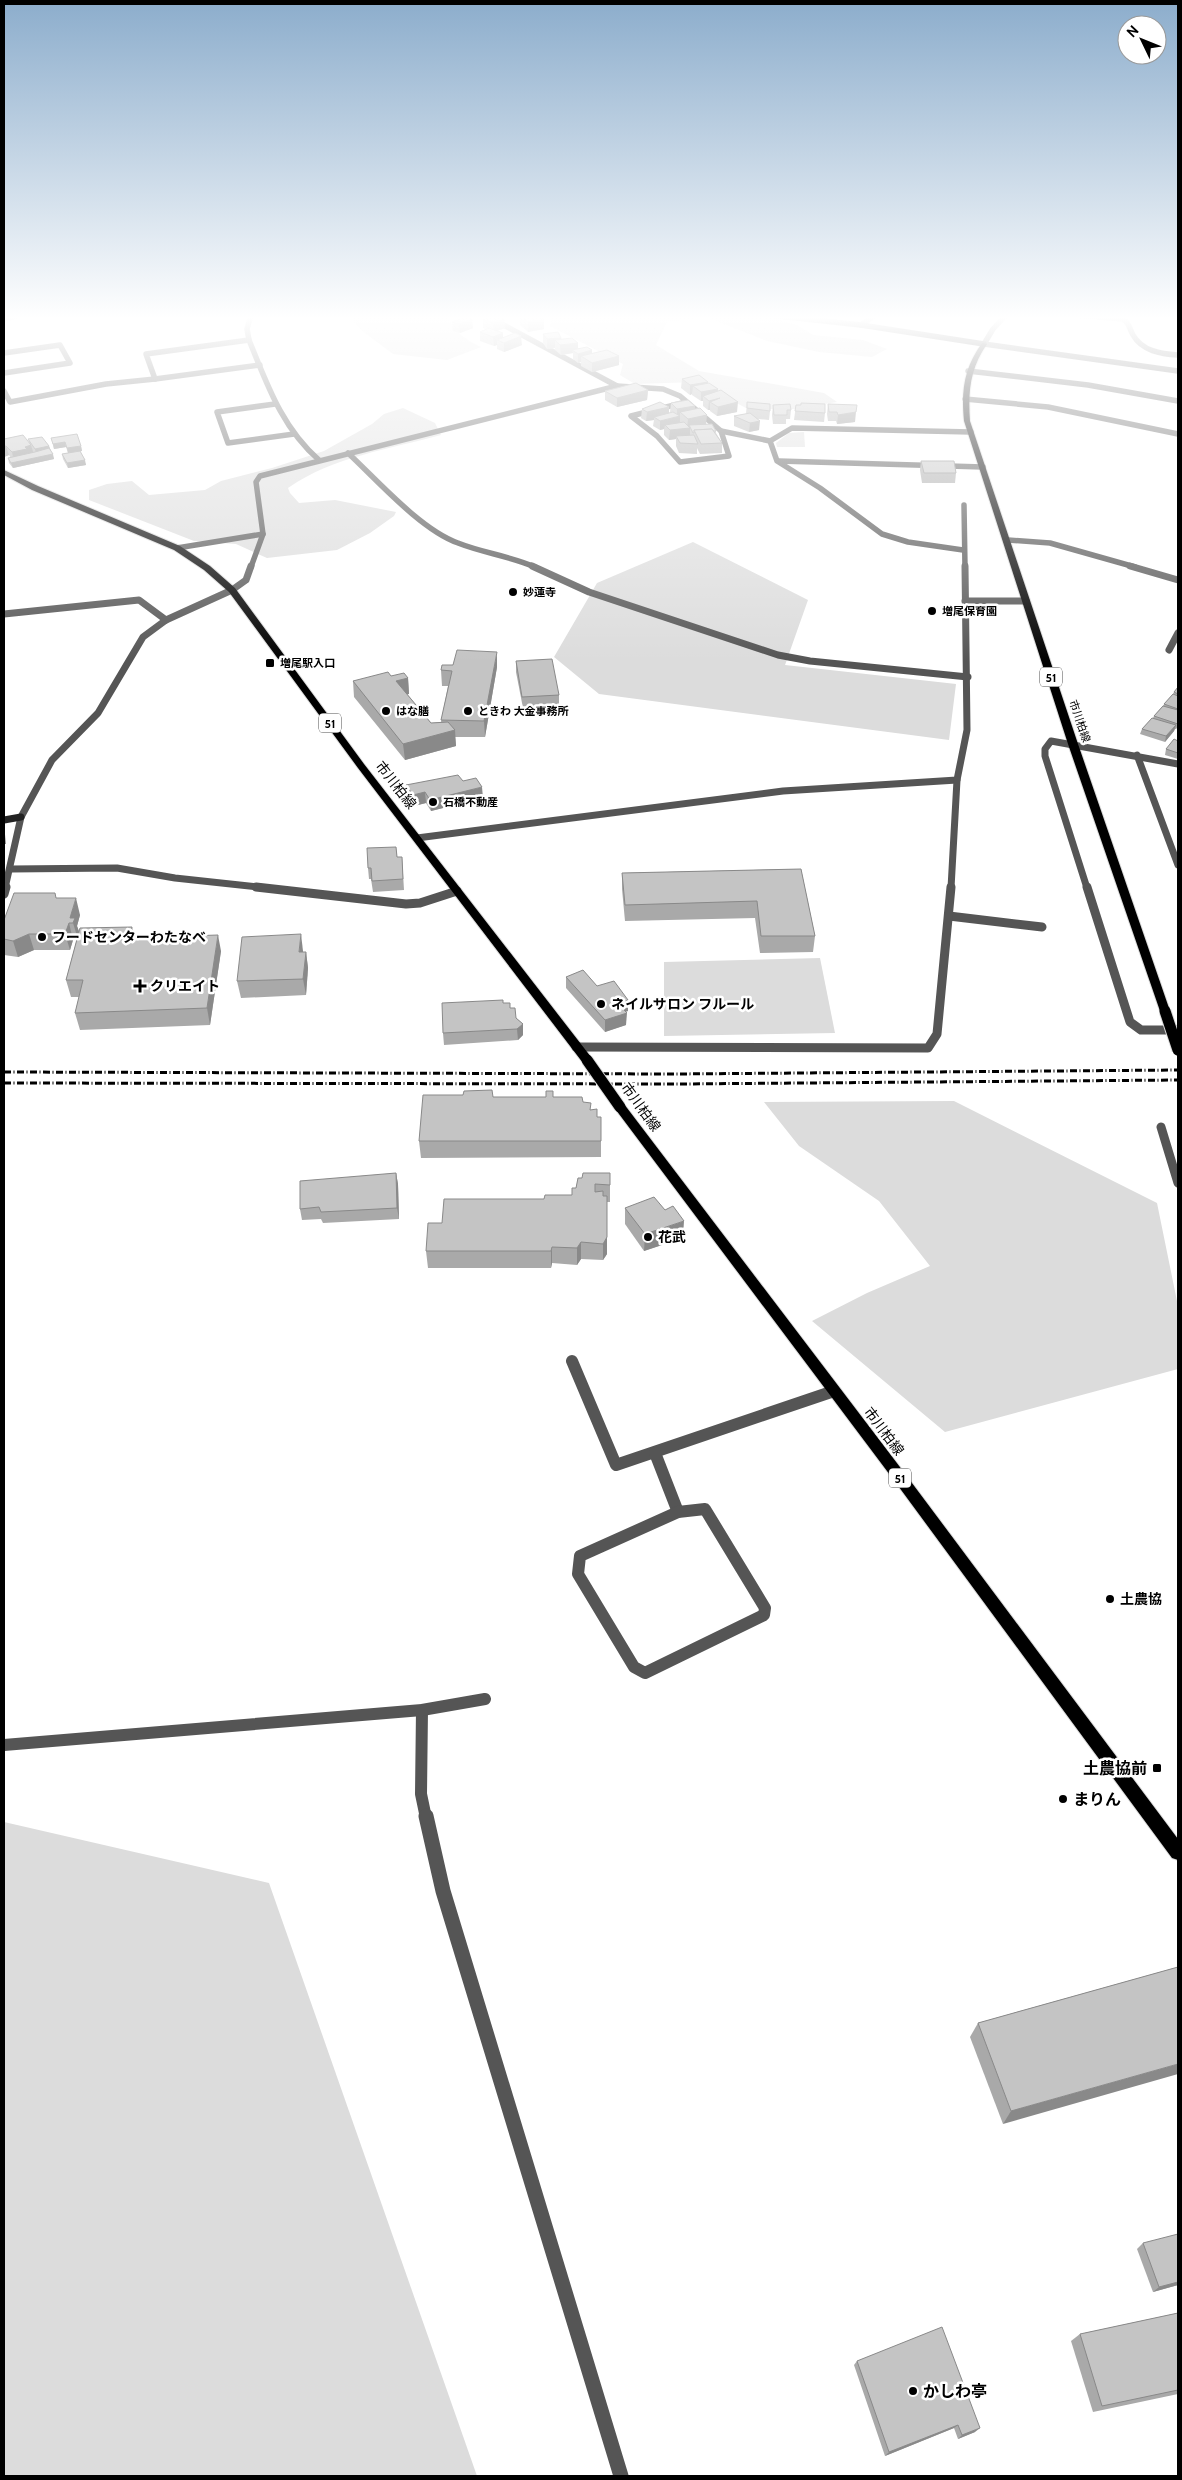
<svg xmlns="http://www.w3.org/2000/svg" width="1182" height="2480" viewBox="0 0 1182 2480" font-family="Cabin,'Noto Sans JP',sans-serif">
	<rect width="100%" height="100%" fill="#fff"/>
	<g fill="#dcdcdc">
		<path d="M349 315H446C455 332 464 339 481 347L447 360 393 354 361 330Z"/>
		<polygon points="552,315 761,315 797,325 813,335 863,340 887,349 872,357 819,352 767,341 706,317 667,322 656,345 699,371 824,393 837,402 796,409 748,409 696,382 635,384 620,375 623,364 550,326"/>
		<path d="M403 408 435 423 441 435C390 449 332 457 288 488L290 493 299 503 335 500 396 512 394 516 370 533 337 550 267 558 236 544 194 541 89 500V490L107 484 132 481 149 495 205 490 221 481 272 468 324 451 372 424 384 414Z"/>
		<polygon points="804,432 805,447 777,447 776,443 789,433"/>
		<polygon points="693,542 808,600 785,665 956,684 949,740 599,694 554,657 597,583"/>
		<polygon points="820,958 835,1033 664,1036 664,962"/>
		<polygon points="954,1101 1157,1203 1178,1306 1178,1369 945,1432 812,1321 867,1293 930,1266 879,1201 799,1146 764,1102"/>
		<polygon points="4,1822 269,1883 477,2476 4,2476"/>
	</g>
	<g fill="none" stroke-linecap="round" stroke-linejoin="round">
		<g stroke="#dbdbdb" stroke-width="2">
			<g id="primary">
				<path d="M982 343 987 344C970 369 968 391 970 421L1078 744 1170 1011 1169 1014H1161L1160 1011 1068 744 964 421C961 390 964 368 982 343Z"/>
				<polygon points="4,470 38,486 180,546 210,566 235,588 364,764 591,1057 593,1060 591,1063 583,1063 358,768 229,592 204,570 174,550 32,490 4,475"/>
				<polygon points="620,1103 624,1104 906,1475 1178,1839 1178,1860 1172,1858 896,1483 616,1110 614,1107 616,1104"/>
			</g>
		</g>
		<g stroke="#555" stroke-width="5.5">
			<path d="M251 315 247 329 249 340C267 384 282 428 319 460"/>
			<polyline points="485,315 617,386"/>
			<polyline points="1006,315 993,329 984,344 1178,371"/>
			<path d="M1076 315 1123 319C1130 324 1129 328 1133 335 1142 351 1161 354 1178 355"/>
			<polyline points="4,319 19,315"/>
			<polyline points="861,325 875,315"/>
			<polyline points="249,340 146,354 155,379 260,365"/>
			<polyline points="4,353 60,345 70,363 4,373"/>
			<polyline points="968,371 1088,385 1178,401"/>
			<polyline points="4,391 10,402 106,384 155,379"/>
			<polyline points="965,399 1048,407 1178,434"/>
			<polyline points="275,404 217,412 228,443 294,434"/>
			<polyline points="721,431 770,441"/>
			<path d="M348 453C377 480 421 530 458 543 483 553 510 556 535 567"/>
			<polyline points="779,461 983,467"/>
			<polyline points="964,505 965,567"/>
			<polyline points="1008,540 1050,543 1135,567"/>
			<polyline points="177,548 263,534 256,482 260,476 617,386 663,389 680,396 721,431 729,456 680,462 657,436 631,416 682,403"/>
			<polyline points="963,550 908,542 882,534 820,488 777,461 770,441 792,428 971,432"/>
			<polyline points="251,567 263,534"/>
		</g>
		<g stroke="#555" stroke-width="7">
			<polyline points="532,566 589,592 778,655 810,661 968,677"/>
			<polyline points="1130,566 1178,580"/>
			<polyline points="965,601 1026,601"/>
			<polyline points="4,614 139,600 166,620"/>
			<polyline points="1169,650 1178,633"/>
			<polyline points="1137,755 1178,865"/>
			<polyline points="417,838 783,791 957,780 967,730 965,566"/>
			<polyline points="11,869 117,868 175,878 267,888"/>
			<polyline points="5,888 21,817 52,760 98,713 143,637 166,620 232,590 246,580 251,566"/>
			<polyline points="951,888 957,780"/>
			<polyline points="1087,888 1045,756 1045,749 1051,741 1178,764"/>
		</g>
		<g stroke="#555" stroke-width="9">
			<polyline points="256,887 406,904 420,903 457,891"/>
			<polyline points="1087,887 1130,1022 1141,1030 1178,1030"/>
			<polyline points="4,894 6,887"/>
			<polyline points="949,916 1042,927"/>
			<polyline points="576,1047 928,1048 937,1034 951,887"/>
			<polyline points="1161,1127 1178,1183"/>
		</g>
		<g stroke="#555" stroke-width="12">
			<polyline points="572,1361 616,1465 834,1391"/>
			<polyline points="655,1453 678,1512"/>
			<polygon points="705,1509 765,1608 764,1615 645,1673 634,1667 578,1574 580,1556 678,1512"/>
			<polyline points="422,1710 421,1794 426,1818"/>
			<polyline points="4,1745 422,1710 485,1699"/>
		</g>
		<polyline stroke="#555" stroke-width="15" points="426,1816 443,1891 621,2476"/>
		<polyline stroke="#222" stroke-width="5.5" points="769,315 861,325 984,344"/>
		<polyline stroke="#222" stroke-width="7" points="4,820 21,817"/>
		<use href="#primary" fill="#000" fill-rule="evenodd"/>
		<g stroke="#000" stroke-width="3" stroke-dasharray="7 2.5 1 2.5" stroke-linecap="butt">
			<polyline points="4,1072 674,1074 1178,1070"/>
			<polyline points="4,1083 678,1084 1178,1080"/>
		</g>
		<g stroke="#dbdbdb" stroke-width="13" stroke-linecap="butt">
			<g id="primary-bridge">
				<polyline points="1165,1011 1178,1050"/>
				<polyline points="587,1060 620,1107"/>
			</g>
		</g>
		<use href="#primary-bridge" stroke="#000" stroke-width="11"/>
	</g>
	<g fill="#a9a9a9">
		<polygon points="492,315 505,328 496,331 503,338 522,345 504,352 497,349 497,345 494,346 480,341 480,332 486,329 483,328 483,319"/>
		<polygon points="520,316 544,320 544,329 528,332 520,325"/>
		<polygon points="452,322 473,328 460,333 453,331"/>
		<polygon points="543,334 561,338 562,339 578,343 578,348 592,354 619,356 619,365 592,372 581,366 581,362 578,363 573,359 573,353 561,355 555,350 555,348 547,349 543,343"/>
		<polygon points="682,379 708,383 718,391 737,412 717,416 710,411 710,410 708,410 703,406 703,401 701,401 692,395 692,394 690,395 681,388"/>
		<polygon points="648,390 647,400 617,407 605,400 605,391"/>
		<polygon points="747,402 770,411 769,420 758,419 759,430 749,432 734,426 734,416 746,414"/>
		<polygon points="671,403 695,409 706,424 716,431 716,433 722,443 722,453 700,454 697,448 697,454 679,453 676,446 676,439 669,440 664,435 664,429 660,430 653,426 654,420 646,421 641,418 642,409 669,407 669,413 670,412"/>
		<polygon points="828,404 855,422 837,424 836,421 828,421 827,414"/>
		<polygon points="773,405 791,410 790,419 786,419 786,424 773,424 772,415"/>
		<polygon points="796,405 825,413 824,422 794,420"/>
		<polygon points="51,438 81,446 82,451 80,451 86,465 68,468 63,459 62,454 68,453 66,447 54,449"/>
		<polygon points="4,439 29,442 28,439 49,446 54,459 13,468 9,463 8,458 11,458 9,455 4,457"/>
		<polygon points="921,461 956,473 955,483 922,483 920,470"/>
		<polygon points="516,661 559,695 559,705 523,708 516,672"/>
		<polygon points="497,667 485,737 455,737 456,746 405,760 354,697 353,681 391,676 408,678 409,694 407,694 431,723 441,722 448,686 442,686 441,670"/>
		<polygon points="1178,687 1178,727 1176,729 1175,729 1174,731 1165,742 1140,734 1142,729 1153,718 1154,716 1173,694 1174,692"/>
		<polygon points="1178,736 1178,759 1165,755 1166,749 1177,740"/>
		<polygon points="463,781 483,798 431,811 426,803 414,806 407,796 406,785"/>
		<polygon points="396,847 397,857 402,857 404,890 373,892 371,879 369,879 368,868"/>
		<polygon points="801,869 815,936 813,952 760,953 755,918 625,921 622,889 622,873"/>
		<polygon points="56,898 80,915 77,926 79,932 135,938 221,951 210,1025 80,1030 75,1013 79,997 71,997 66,980 77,939 73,940 70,950 34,950 18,957 4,955 4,920"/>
		<polygon points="303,952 306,952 308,968 306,995 241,998 237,981"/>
		<polygon points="566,977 597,986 628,1011 625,1012 626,1025 605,1032 566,988"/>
		<polygon points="503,1003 510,1008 516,1018 523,1024 523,1035 518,1040 444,1045 443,1033"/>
		<polygon points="493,1097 553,1097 583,1102 597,1117 601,1117 601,1157 421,1158 419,1141"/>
		<polygon points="396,1173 398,1184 399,1219 323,1223 321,1219 302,1220 300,1209"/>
		<polygon points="578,1178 610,1185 610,1202 607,1202 607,1254 603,1260 581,1259 577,1265 552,1263 551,1268 428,1268 426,1251 442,1223 544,1199 572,1195 576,1188"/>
		<polygon points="625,1208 683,1238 644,1251 625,1224"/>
		<polygon points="1178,1967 1003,2124 970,2037 978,2023"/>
		<polygon points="1143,2243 1178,2285 1153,2292 1137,2249"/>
		<polygon points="1178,2313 1178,2394 1093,2412 1071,2341 1080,2334"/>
		<polygon points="857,2361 975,2432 958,2439 954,2428 885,2456 854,2365"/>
	</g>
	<g fill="#898989">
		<polygon points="472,319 473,328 460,333 459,324"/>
		<polygon points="504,319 505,328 494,332 493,323"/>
		<polygon points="544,320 544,329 528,332 528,322"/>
		<polygon points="503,333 503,343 497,340 497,345 494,346 493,337"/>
		<polygon points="521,336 522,345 504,352 504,343"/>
		<polygon points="561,338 562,345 578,343 578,352 572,350 573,353 561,355 560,345 555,340 555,348 547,349 547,339"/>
		<polygon points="592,350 592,359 581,356 581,362 578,363 578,354"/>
		<polygon points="619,356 619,365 592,372 592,363"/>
		<polygon points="708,382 707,391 718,389 717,398 703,396 703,401 701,401 701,392 693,386 692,394 690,395 690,385"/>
		<polygon points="648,390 647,400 617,407 617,398"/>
		<polygon points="720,398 738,402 737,412 717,416 718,407 710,402 710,410 708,410 709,401"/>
		<polygon points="695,406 695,415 680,412 680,426 665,425 664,429 660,430 660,421 677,417 677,409"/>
		<polygon points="669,407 669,417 654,417 654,420 646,421 647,412"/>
		<polygon points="856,412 855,422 837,424 838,415"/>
		<polygon points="707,415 706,425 690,428 690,438 676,436 676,439 669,440 670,430 687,428 688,419"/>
		<polygon points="760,421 759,430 749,432 750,423"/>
		<polygon points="65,442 66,447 54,449 53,444"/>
		<polygon points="31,445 34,455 14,462 12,452 25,447"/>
		<polygon points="4,446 6,446 9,455 4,457"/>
		<polygon points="49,446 51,451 36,454 35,449"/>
		<polygon points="81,446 82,451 68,453 67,448"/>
		<polygon points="53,454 54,459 13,468 11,463"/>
		<polygon points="85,460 86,465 68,468 67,463"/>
		<polygon points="497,652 497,667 485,737 484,721"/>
		<polygon points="408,678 409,694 397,697 396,681"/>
		<polygon points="1176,725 1174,731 1165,742 1166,736"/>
		<polygon points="455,730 456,746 405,760 403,744"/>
		<polygon points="482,787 483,798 431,811 430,800"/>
		<polygon points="425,792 426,803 414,806 413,795"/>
		<polygon points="4,825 6,844 4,844"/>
		<polygon points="76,898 80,915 77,926 80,934 78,939 73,923 70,918"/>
		<polygon points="69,923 73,940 70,950 65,934"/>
		<polygon points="132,927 136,944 129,938"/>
		<polygon points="29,934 34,950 18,957 13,941"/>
		<polygon points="301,934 303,951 302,968 299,952"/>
		<polygon points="218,935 221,951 210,1025 207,1008"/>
		<polygon points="306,952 308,968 306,995 303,979"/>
		<polygon points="628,1000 628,1011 617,1014 617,1003"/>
		<polygon points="627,1013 626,1025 605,1032 605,1020"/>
		<polygon points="523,1024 523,1035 518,1040 517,1029"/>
		<polygon points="396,1173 398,1184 399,1219 397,1208"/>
		<polygon points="684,1221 683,1238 644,1251 645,1234"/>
		<polygon points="607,1237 607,1254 603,1260 603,1244"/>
		<polygon points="581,1242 581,1259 577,1265 577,1248"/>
		<polygon points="552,1247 552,1263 551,1268 551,1251"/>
		<polygon points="1178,2064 1178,2074 1003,2124 1011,2111"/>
		<polygon points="1178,2282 1178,2285 1153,2292 1159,2287"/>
		<polygon points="958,2425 954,2428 885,2456 889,2452"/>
		<polygon points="980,2428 975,2432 958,2439 962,2435"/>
	</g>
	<g fill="#c4c4c4" stroke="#898989">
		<polygon points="492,315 496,315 504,319 493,323 483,319"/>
		<polygon points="527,315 538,315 544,320 528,322 520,316"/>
		<polygon points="465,317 472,319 459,324 452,322"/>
		<polygon points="489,328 503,333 493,337 480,332"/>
		<polygon points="558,332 561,338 547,339 543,334"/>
		<polygon points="515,333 521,336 504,343 497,340"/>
		<polygon points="572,338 578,343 560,345 555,340"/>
		<polygon points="587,347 592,350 578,354 572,350"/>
		<polygon points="607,350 619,356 592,363 581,356"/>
		<polygon points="699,375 708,382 690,385 682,379"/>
		<polygon points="636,383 648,390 617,398 605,391"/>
		<polygon points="709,383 718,389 701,392 693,386"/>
		<polygon points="721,390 738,402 718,407 710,402 720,398 709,401 703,396"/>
		<polygon points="688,400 695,406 677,409 671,403"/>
		<polygon points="660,402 669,407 647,412 642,409"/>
		<polygon points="747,402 770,404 770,411 747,408"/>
		<polygon points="801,403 825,404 825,413 795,411 796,405 801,405"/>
		<polygon points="790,404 791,410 787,410 787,415 774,415 773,405"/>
		<polygon points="828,404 857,405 856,412 838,415 837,412 829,412"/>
		<polygon points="700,408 707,415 688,419 680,412"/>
		<polygon points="673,412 680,416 660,421 654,417"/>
		<polygon points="750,413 760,421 750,423 734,416"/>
		<polygon points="684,422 690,428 670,430 665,425"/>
		<polygon points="712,424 716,431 714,431 712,429 694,430 694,433 693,433 689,425"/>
		<polygon points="712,429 722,443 701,444 694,430"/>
		<polygon points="77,434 81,446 67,448 65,442 53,444 51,438"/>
		<polygon points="23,435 31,445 25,447 27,449 12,452 6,446 4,446 4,439"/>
		<polygon points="694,435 698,444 680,443 676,436"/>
		<polygon points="42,437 49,446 35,449 28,439"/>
		<polygon points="49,448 53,454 11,463 8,458 35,452"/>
		<polygon points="80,451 85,460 67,463 62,454"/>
		<polygon points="921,461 954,461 956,473 924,473"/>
		<polygon points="457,650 497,652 484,721 441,720 452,671 441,670 442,665 453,665"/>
		<polygon points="552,659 559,695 522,697 516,661"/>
		<polygon points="388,672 391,676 404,673 408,678 396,681 431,723 448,722 455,730 403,744 353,681"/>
		<polygon points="1178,687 1178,694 1174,692"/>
		<polygon points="1173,694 1178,696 1178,709 1164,704"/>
		<polygon points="1163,706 1178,710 1178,724 1154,716"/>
		<polygon points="1152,718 1176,725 1166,736 1142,729"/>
		<polygon points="1174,739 1178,741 1178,753 1166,749"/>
		<polygon points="458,775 463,781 476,778 482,787 430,800 425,792 413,795 406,785"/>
		<polygon points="396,847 397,857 402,857 403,879 372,881 371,868 368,868 367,848"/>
		<polygon points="801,869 815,936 761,936 757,901 625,905 622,873"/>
		<polygon points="14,893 55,893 56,898 76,898 70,918 75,918 73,923 69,923 65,934 29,934 13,941 4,939 4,920"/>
		<polygon points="132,927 129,938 218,935 207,1008 75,1013 83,980 66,980 80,928"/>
		<polygon points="301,934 299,952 306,952 303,979 237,981 242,937"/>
		<polygon points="583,970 597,986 614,981 628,1000 617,1003 627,1013 605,1020 566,977"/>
		<polygon points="503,1000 503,1003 510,1003 510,1008 515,1008 516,1018 523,1024 517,1029 443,1033 442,1003"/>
		<polygon points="492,1090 493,1097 546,1097 546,1091 553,1091 553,1097 582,1097 583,1102 591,1103 590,1110 597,1109 597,1117 601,1117 601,1141 419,1141 423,1095 463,1095 464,1091"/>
		<polygon points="396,1173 397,1208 321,1212 319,1207 300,1209 300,1181"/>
		<polygon points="583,1173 610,1173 610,1185 595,1184 595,1192 603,1191 603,1196 607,1196 607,1237 603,1244 581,1242 577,1248 552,1247 551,1251 426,1251 428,1223 442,1223 444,1199 544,1199 545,1195 572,1195 572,1188 576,1188 578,1178 582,1178"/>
		<polygon points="654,1197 665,1210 673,1206 684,1221 645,1234 625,1208"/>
		<polygon points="1178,1967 1178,2064 1011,2111 978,2023"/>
		<polygon points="1178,2234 1178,2282 1159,2287 1143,2243"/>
		<polygon points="1178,2313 1178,2390 1102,2406 1080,2334"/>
		<polygon points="942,2327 980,2428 962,2435 958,2425 889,2452 857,2361"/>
	</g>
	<linearGradient id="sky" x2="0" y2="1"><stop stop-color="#8cadcc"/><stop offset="0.48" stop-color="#fff"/><stop offset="1" stop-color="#fff" stop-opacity="0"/></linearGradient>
	<rect width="1182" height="662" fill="url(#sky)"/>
	<g fill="#000" stroke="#fff" stroke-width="2">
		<circle cx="513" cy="592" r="5"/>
		<circle cx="932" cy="611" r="5"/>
		<rect x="265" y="658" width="10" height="10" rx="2.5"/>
		<circle cx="386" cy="711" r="5"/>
		<circle cx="468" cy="711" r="5"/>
		<circle cx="433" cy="802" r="5"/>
		<circle cx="42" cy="937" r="5"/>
		<path d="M137.5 978.5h5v5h5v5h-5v5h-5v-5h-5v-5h5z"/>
		<circle cx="601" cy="1004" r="5"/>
		<circle cx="648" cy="1237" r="5"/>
		<circle cx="1110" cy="1599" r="5"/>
		<rect x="1152" y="1763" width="10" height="10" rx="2.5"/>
		<circle cx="1063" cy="1799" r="5"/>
		<circle cx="913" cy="2391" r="5"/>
	</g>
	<g text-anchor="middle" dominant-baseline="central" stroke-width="5" stroke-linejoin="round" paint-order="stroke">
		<g font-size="11" font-weight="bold" fill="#000" stroke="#fff" text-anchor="start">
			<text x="523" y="592">妙蓮寺</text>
			<text x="942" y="611">増尾保育園</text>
			<text x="280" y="663">増尾駅入口</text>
			<text x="396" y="711">はな膳</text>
			<text x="478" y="711">ときわ 大金事務所</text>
			<text x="443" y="802">石橋不動産</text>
		</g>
		<g font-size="11" fill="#000" stroke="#fff">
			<text transform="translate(1080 721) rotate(71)">市川柏線</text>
		</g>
		<g fill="#fff" stroke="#4c4c4c" stroke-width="1">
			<rect x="1040" y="667.5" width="22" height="19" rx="4"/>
			<rect x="319" y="713.5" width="22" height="19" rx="4"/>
			<rect x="889" y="1468.5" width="22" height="19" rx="4"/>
		</g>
		<g font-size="12" font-weight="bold" fill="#000">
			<text x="1051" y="677">51</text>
			<text x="330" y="723">51</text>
			<text x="900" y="1478">51</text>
		</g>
		<g font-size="14" fill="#000" stroke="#fff">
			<text transform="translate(396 785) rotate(52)">市川柏線</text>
			<text transform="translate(641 1107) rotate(54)">市川柏線</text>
			<text transform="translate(884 1431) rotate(53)">市川柏線</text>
		</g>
		<g font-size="14" font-weight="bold" fill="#000" stroke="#fff" text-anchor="start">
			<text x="52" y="937">フードセンターわたなべ</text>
			<text x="150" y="986">クリエイト</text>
			<text x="611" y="1004">ネイルサロン フルール</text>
			<text x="658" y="1237">花武</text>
			<text x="1120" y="1599">土農協</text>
		</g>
		<g font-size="16" font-weight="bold" fill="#000" stroke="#fff" text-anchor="start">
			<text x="1147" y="1768" text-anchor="end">土農協前</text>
			<text x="1073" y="1799">まりん</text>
			<text x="923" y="2391">かしわ亭</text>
		</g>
	</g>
	<rect width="1182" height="2480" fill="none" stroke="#000000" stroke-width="10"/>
	<g transform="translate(1142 40) rotate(313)"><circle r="24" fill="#ffffff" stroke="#999999"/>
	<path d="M0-4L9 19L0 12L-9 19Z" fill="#000000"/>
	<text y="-8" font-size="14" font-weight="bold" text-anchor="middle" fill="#000000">N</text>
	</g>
</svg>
